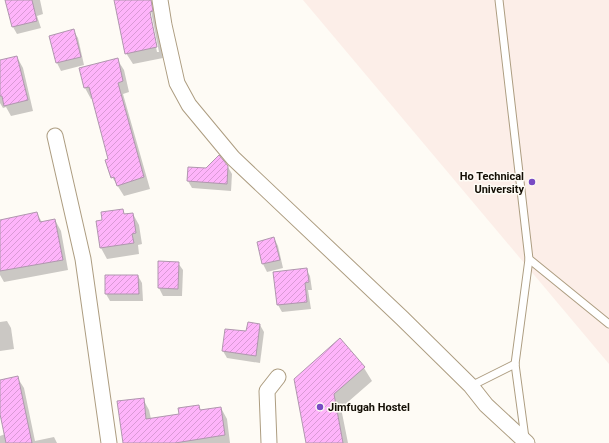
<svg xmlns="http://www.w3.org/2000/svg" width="609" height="443" viewBox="0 0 609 443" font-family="Roboto,sans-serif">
	<defs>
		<pattern id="building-hatch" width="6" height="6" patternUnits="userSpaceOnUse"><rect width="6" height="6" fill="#feb4fa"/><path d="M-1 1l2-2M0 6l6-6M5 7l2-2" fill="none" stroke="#d99ad5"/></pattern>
	</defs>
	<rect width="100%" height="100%" fill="#fefbf5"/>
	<polygon fill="#fceee8" points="303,0 609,0 609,364"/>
	<g fill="#0003" fill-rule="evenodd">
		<polygon points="6,0 40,0 43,14 37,16 41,28 17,34 13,27"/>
		<path d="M115 0H148L154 13 163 58 133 64 126 53ZM147 4 150 6 159 52H157Z"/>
		<polygon points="73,30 78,38 84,65 61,71 57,63 50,36"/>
		<polygon points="17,57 23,68 33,111 11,116 6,107 3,108 0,103 0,61"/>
		<polygon points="117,59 124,70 129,92 123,94 150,189 124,196 112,177 110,159 93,98 91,99 85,88"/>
		<polygon points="228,167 232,174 231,191 192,188 188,181 206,169"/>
		<polygon points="122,210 125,215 133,214 139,225 142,244 138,245 139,254 107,259 101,248 103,221"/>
		<polygon points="37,214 42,222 55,220 61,231 68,270 4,282 0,275 0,221"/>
		<polygon points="274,238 278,246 283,268 267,272 263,264 258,242"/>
		<polygon points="159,262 178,263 183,270 182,296 163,296 159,288"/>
		<polygon points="306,269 310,276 312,290 308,290 311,309 282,312 278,305 274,273"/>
		<polygon points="138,276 142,283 143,301 110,301 106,294"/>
		<polygon points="7,321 11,328 14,349 0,351 0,322"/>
		<polygon points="260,325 264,332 260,363 227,358 223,351"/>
		<polygon points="364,368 372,381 341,408 348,443 307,443 295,379"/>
		<polygon points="17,377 24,388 35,441 54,437 57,443 0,443 0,436 5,434 0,409 0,381"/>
		<polygon points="143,399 149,410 151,419 180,415 198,406 201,411 221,408 227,419 230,443 124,443"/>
	</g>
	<g fill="url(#building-hatch)" stroke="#b097ae">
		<polygon points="5,0 32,0 37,21 12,27"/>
		<polygon points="114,0 151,0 153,11 150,12 157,47 125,54"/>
		<polygon points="74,29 81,57 56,63 49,36"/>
		<polygon points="17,56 28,100 4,106 2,96 0,96 0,60"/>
		<polygon points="118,58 123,81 118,83 144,177 117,186 114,177 111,178 105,160 108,159 89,87 84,88 79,68"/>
		<polygon points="219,155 228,166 227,184 187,181 188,167 206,168"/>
		<polygon points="123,209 124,214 133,213 136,233 132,234 134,243 100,248 96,221 102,220 101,212"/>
		<polygon points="37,212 40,222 55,219 63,260 0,271 0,220"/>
		<polygon points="274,237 280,260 262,264 257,242"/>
		<polygon points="158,261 179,262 178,289 158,288"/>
		<polygon points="307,268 309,282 305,283 307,302 277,305 273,272"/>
		<polygon points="105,275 138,275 139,294 105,294"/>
		<polygon points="248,322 260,324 256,356 222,351 225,329 246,331"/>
		<polygon points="340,338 365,367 334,394 343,443 306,443 294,379"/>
		<polygon points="18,376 32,443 6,443 0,414 0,380"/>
		<polygon points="144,398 146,419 179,414 178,408 199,405 200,410 221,407 225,435 175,443 123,443 117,401"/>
	</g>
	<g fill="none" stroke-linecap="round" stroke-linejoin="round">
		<g stroke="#ad9d81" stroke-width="9">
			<g id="service">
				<polyline points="499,0 529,259 609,324"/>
				<polyline points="471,386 515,364"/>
				<polyline points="525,438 515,364 529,259"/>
			</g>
		</g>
		<g stroke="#ad9d81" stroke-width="17">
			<g id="minor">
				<polyline points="160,0 164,25 177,83 189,105 233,158 402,318 471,386 486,405 527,443"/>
				<polyline points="55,136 83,259 109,443"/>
				<polyline points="269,443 267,391 278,377"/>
			</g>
		</g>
		<use href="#service" stroke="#fff" stroke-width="7"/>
		<use href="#minor" stroke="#fff" stroke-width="15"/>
	</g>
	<g fill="#784bc4" stroke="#fefbf5" stroke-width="1.5">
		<circle cx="532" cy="182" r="4"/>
		<circle cx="320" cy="407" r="4"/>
	</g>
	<g text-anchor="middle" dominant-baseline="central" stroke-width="3" stroke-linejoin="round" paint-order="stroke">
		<g font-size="11" font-weight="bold" fill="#130e04" stroke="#fefbf5" text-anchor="end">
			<text x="524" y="176">Ho Technical<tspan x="524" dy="13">University</tspan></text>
			<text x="328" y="407" text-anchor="start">Jimfugah Hostel</text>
		</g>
	</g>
</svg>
